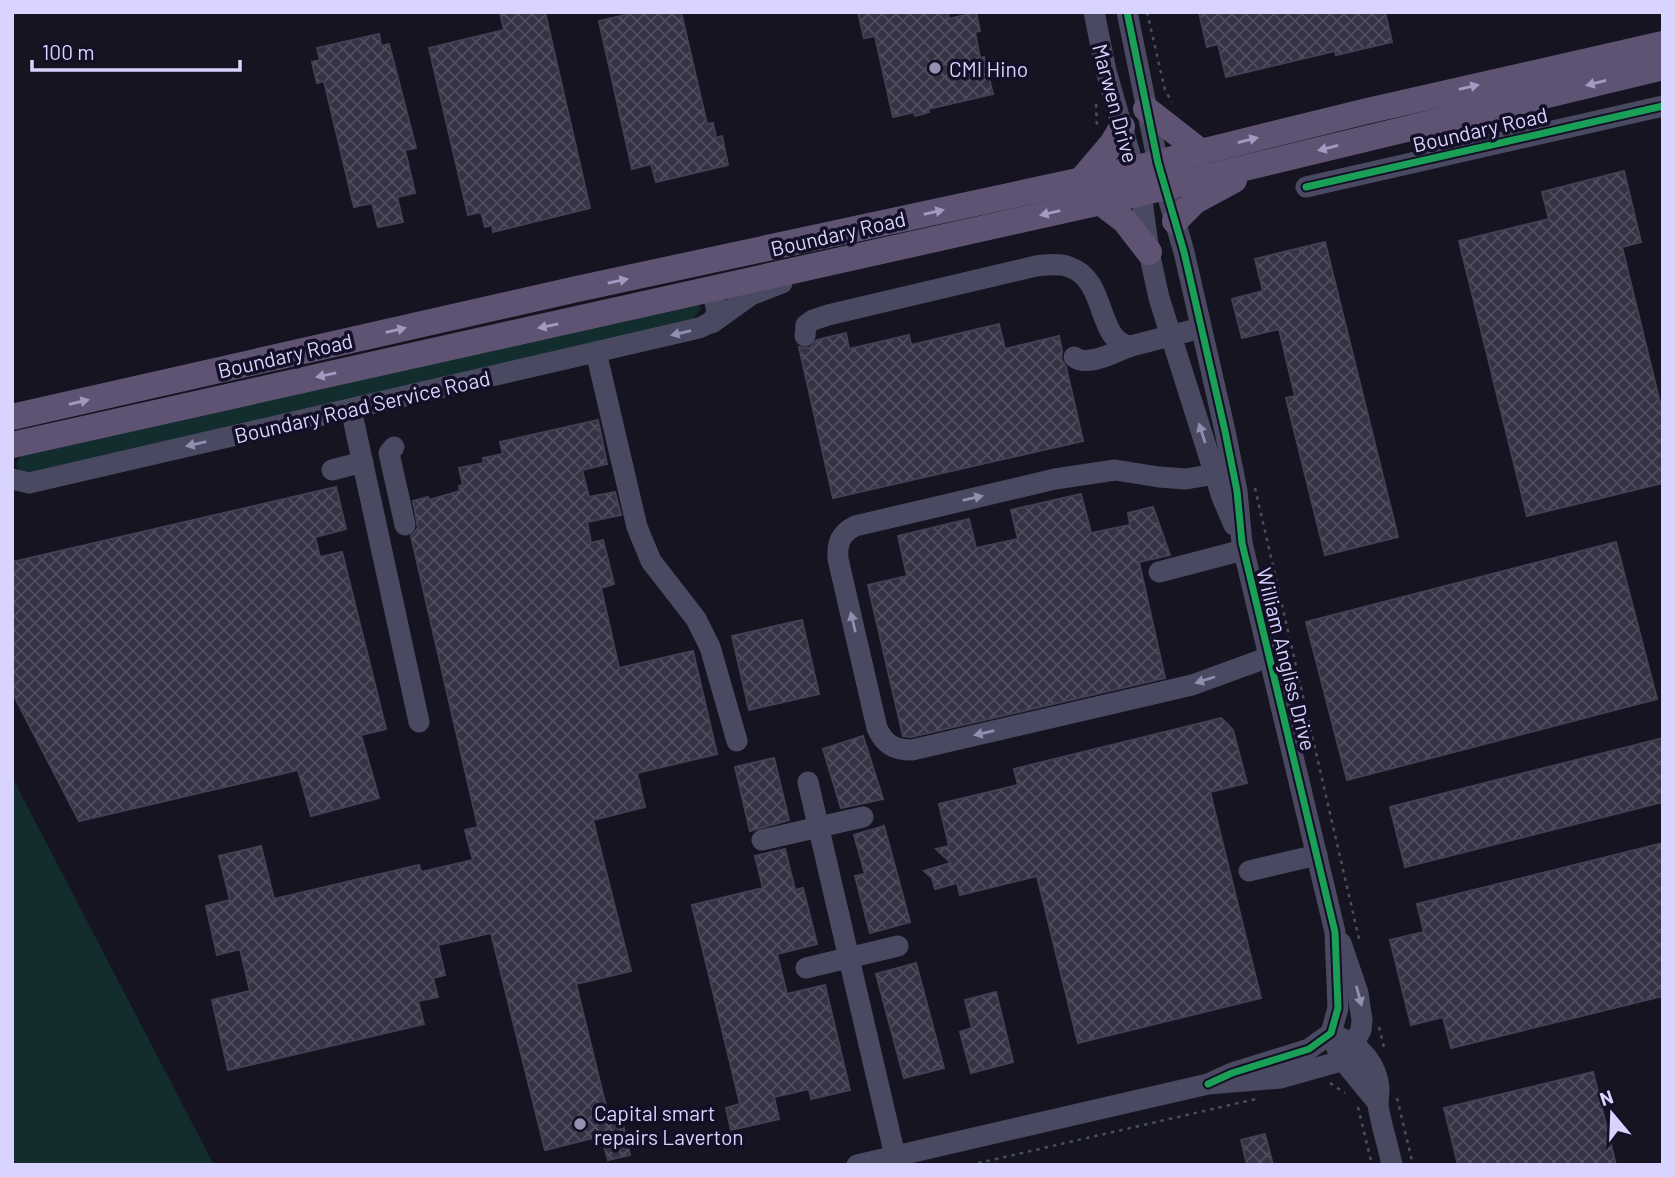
<svg xmlns="http://www.w3.org/2000/svg" width="1675" height="1177" viewBox="0 0 1675 1177" font-family="Barlow,sans-serif">
	<defs>
		<pattern id="building-cross-hatch" width="8" height="8" patternUnits="userSpaceOnUse" patternTransform="scale(1.75)"><rect width="8" height="8" fill="#343243"/><path d="M0 0l8 8M0 8l8-8" fill="none" stroke="#514f5f"/></pattern>
	</defs>
	<rect width="100%" height="100%" fill="#161421"/>
	<g fill="#132c2d">
		<polygon points="698,303 701,309 692,320 30,473 19,470 16,464 23,453"/>
		<polygon points="12,777 214,1165 12,1165"/>
	</g>
	<g fill="url(#building-cross-hatch)" stroke="#433f54" stroke-width="2">
		<polygon points="500,12 545,12 590,208 493,232 492,225 485,227 481,212 468,215 429,48 504,30"/>
		<polygon points="638,12 681,12 707,124 713,123 716,138 722,136 728,165 656,182 651,164 632,169 599,21"/>
		<polygon points="858,12 948,12 949,19 976,12 980,31 975,32 980,58 984,57 993,94 928,109 929,112 915,116 914,112 893,117 875,36 864,38"/>
		<polygon points="1199,12 1385,12 1392,42 1336,55 1335,51 1226,77 1218,44 1207,47"/>
		<polygon points="379,34 381,46 389,44 416,148 405,150 415,193 397,197 403,222 378,227 372,203 354,207 324,81 317,83 312,62 320,60 317,48"/>
		<polygon points="1624,171 1641,242 1622,247 1663,415 1663,483 1527,516 1459,241 1549,219 1542,192"/>
		<polygon points="1325,242 1398,537 1325,555 1286,398 1295,396 1279,329 1242,338 1232,299 1263,291 1255,259"/>
		<polygon points="999,324 1005,349 1059,336 1062,351 1061,359 1066,367 1083,441 833,498 799,347 810,348 817,340 846,333 849,349 909,335 911,345"/>
		<polygon points="598,420 607,464 582,470 589,497 615,492 621,515 587,522 591,543 603,540 614,584 601,588 619,668 693,651 717,754 637,773 645,807 593,820 631,971 576,984 610,1123 622,1120 630,1155 608,1160 601,1136 545,1150 491,933 438,945 445,975 433,978 438,997 418,1001 424,1024 228,1070 212,1000 250,991 240,949 217,955 206,906 230,900 219,856 261,846 274,899 419,865 421,872 473,860 465,830 478,827 411,536 418,528 413,501 428,497 429,500 460,491 459,486 463,485 459,468 484,463 483,458 503,454 500,442"/>
		<polygon points="336,487 346,529 315,537 320,557 342,552 386,729 361,735 379,798 311,816 298,770 79,821 12,692 12,562"/>
		<polygon points="1081,494 1091,533 1130,525 1128,513 1153,507 1170,555 1139,562 1165,678 911,737 903,736 868,585 907,576 898,536 969,519 976,548 1018,539 1011,510"/>
		<polygon points="1616,542 1657,699 1347,780 1306,622"/>
		<polygon points="802,620 819,694 749,710 732,636"/>
		<polygon points="1221,718 1233,730 1247,783 1210,792 1261,998 1078,1043 1037,876 960,895 957,883 935,889 932,878 924,871 951,863 936,849 949,846 939,804 1018,785 1014,769"/>
		<polygon points="863,736 883,799 841,808 823,749"/>
		<polygon points="1663,738 1663,802 1405,867 1390,807"/>
		<polygon points="774,758 789,820 750,831 735,767"/>
		<polygon points="884,826 910,922 870,933 855,876 865,874 854,835"/>
		<polygon points="1663,843 1663,996 1451,1048 1443,1017 1411,1025 1390,940 1424,932 1417,904"/>
		<polygon points="785,849 795,890 803,888 817,944 777,954 787,994 825,985 850,1090 811,1099 809,1089 774,1097 779,1119 731,1130 726,1108 740,1104 692,905 763,888 755,856"/>
		<polygon points="916,963 944,1068 904,1078 876,974"/>
		<polygon points="996,992 1013,1062 971,1073 960,1032 972,1028 965,1000"/>
		<polygon points="1593,1072 1616,1165 1458,1165 1444,1108"/>
		<polygon points="1265,1134 1273,1165 1247,1165 1241,1140"/>
	</g>
	<g fill="none" stroke-linecap="round" stroke-linejoin="round">
		<g stroke="#44505f" stroke-width="2.5" stroke-dasharray="3.5 5" stroke-linecap="butt">
			<polyline points="1147,12 1165,90 1172,102"/>
			<polyline points="1096,104 1097,129"/>
			<polyline points="1255,488 1359,939"/>
			<polyline points="1379,1027 1385,1051"/>
			<polyline points="1330,1083 1345,1093"/>
			<polyline points="1397,1098 1413,1165"/>
			<polyline points="1358,1107 1372,1165"/>
			<polyline points="970,1165 1256,1099"/>
		</g>
		<g stroke="#4a4962" stroke-width="21">
			<polyline points="1094,12 1106,71 1141,193 1149,252 1159,298 1222,497 1234,525"/>
			<polyline points="1127,12 1158,163 1184,252 1225,431 1237,491 1242,543 1335,932 1338,1008 1331,1033 1309,1049 1232,1073 1208,1084"/>
			<polyline points="1306,187 1663,106"/>
			<polyline points="712,323 751,295 782,283"/>
			<path d="M805 336 806 325 813 320 828 315 1036 266C1047 265 1059 263 1069 267 1108 279 1096 343 1131 346L1201 328"/>
			<polyline points="596,352 637,527 651,561 696,619 710,647 737,741"/>
			<path d="M1074 357C1088 368 1116 351 1131 346"/>
			<polyline points="351,409 419,722"/>
			<polyline points="394,447 389,453 405,525"/>
			<polyline points="332,470 363,462"/>
			<path d="M1233 471 1186 479 1159 477 1115 470 1055 479 855 526C840 534 837 543 838 559L877 728C884 744 894 750 912 750L1192 685 1269 657"/>
			<path d="M12 479 29 483 699 328C722 319 718 310 711 290"/>
			<polyline points="1159,572 1243,550"/>
			<polyline points="808,782 895,1156"/>
			<polyline points="762,840 863,817"/>
			<polyline points="1249,871 1317,855"/>
			<polyline points="806,968 898,946"/>
			<path d="M1341 1038C1362 1047 1377 1065 1379 1088 1379 1094 1378 1100 1378 1105 1381 1125 1388 1145 1392 1165"/>
			<polyline points="1336,1046 1341,1058 1378,1103"/>
			<polyline points="857,1165 1208,1084 1281,1078 1334,1063 1354,1043 1361,1030 1362,1020 1358,993 1341,943"/>
		</g>
		<g stroke="#5e5373" stroke-width="26">
			<polyline points="1146,109 1201,152"/>
			<polyline points="1082,179 1112,144 1122,127"/>
			<polyline points="1100,202 1125,221 1149,252"/>
			<polyline points="1175,221 1195,201 1234,180"/>
			<polyline points="12,417 577,289 1120,172 1367,111 1663,44"/>
			<polyline points="12,445 1128,196 1663,67"/>
		</g>
		<g stroke="#130f26" stroke-width="11">
			<g id="cycleway">
				<polyline points="1127,12 1158,163 1184,252 1225,431 1237,491 1242,543 1335,932 1338,1008 1331,1033 1309,1049 1232,1073 1208,1084"/>
				<polyline points="1306,187 1663,106"/>
			</g>
		</g>
		<use href="#cycleway" stroke="#1a9f57" stroke-width="7"/>
	</g>
	<defs><path id="oneway-solid" d="M-6-.8H1V-3.2L6.5 0L1 3.2V.8H-6Z" transform="scale(1.75)"/></defs>
	<g fill="#a29ac0">
		<use href="#oneway-solid" transform="translate(1596 83) rotate(166)"/>
		<use href="#oneway-solid" transform="translate(1469 87) rotate(-13)"/>
		<use href="#oneway-solid" transform="translate(1248 140) rotate(-14)"/>
		<use href="#oneway-solid" transform="translate(1328 148) rotate(166)"/>
		<use href="#oneway-solid" transform="translate(934 212) rotate(-13)"/>
		<use href="#oneway-solid" transform="translate(1050 213) rotate(167)"/>
		<use href="#oneway-solid" transform="translate(618 281) rotate(-12)"/>
		<use href="#oneway-solid" transform="translate(548 326) rotate(168)"/>
		<use href="#oneway-solid" transform="translate(396 330) rotate(-13)"/>
		<use href="#oneway-solid" transform="translate(326 375) rotate(168)"/>
		<use href="#oneway-solid" transform="translate(79 402) rotate(-13)"/>
	</g>
	<g fill="#928eb0">
		<use href="#oneway-solid" transform="translate(681 333) rotate(167)"/>
		<use href="#oneway-solid" transform="translate(1202 433) rotate(-108)"/>
		<use href="#oneway-solid" transform="translate(196 444) rotate(167)"/>
		<use href="#oneway-solid" transform="translate(973 498) rotate(-13)"/>
		<use href="#oneway-solid" transform="translate(853 622) rotate(-103)"/>
		<use href="#oneway-solid" transform="translate(1205 680) rotate(162)"/>
		<use href="#oneway-solid" transform="translate(984 733) rotate(167)"/>
		<use href="#oneway-solid" transform="translate(1359 996) rotate(75)"/>
	</g>
	<g fill="#9591b1" stroke="#130f26" stroke-width="2.5">
		<circle cx="935" cy="68" r="7"/>
		<circle cx="580" cy="1124" r="7"/>
	</g>
	<g text-anchor="middle" dominant-baseline="central" stroke-width="7" stroke-linejoin="round" paint-order="stroke">
		<g font-size="21" fill="#d9d4ff" stroke="#130f26" text-anchor="start">
			<text x="949" y="68">CMI Hino</text>
			<text x="594" y="1112">Capital smart<tspan x="594" dy="24">repairs Laverton</tspan></text>
		</g>
		<g font-size="21" fill="#d9d4ff" stroke="#130f26">
			<text transform="translate(1116 103) rotate(75)">Marwen Drive</text>
			<text transform="translate(1480 129) rotate(-13)">Boundary Road</text>
			<text transform="translate(838 233) rotate(-13)">Boundary Road</text>
			<text transform="translate(285 355) rotate(-13)">Boundary Road</text>
			<text transform="translate(362 406) rotate(-13)">Boundary Road Service Road</text>
			<text transform="translate(1287 659) rotate(76)">William Angliss Drive</text>
		</g>
	</g>
	<rect width="1675" height="1177" fill="none" stroke="#d9d4ff" stroke-width="28"/>
	<g transform="translate(1612 1114) rotate(341)" stroke="#130f26" stroke-width="5" paint-order="stroke">
	<path d="M0-5L12 26L0 18L-12 26Z" fill="#d9d4ff"/>
	<text y="-10" font-size="19" font-weight="bold" text-anchor="middle" fill="#d9d4ff">N</text>
	</g>
	<path d="M32 60v10h208v-10" fill="none" stroke="#d9d4ff" stroke-width="3.5"/>
	<text x="42" y="60" font-size="21" fill="#d9d4ff" stroke="#130f26" stroke-width="5" paint-order="stroke">100 m</text>
</svg>
